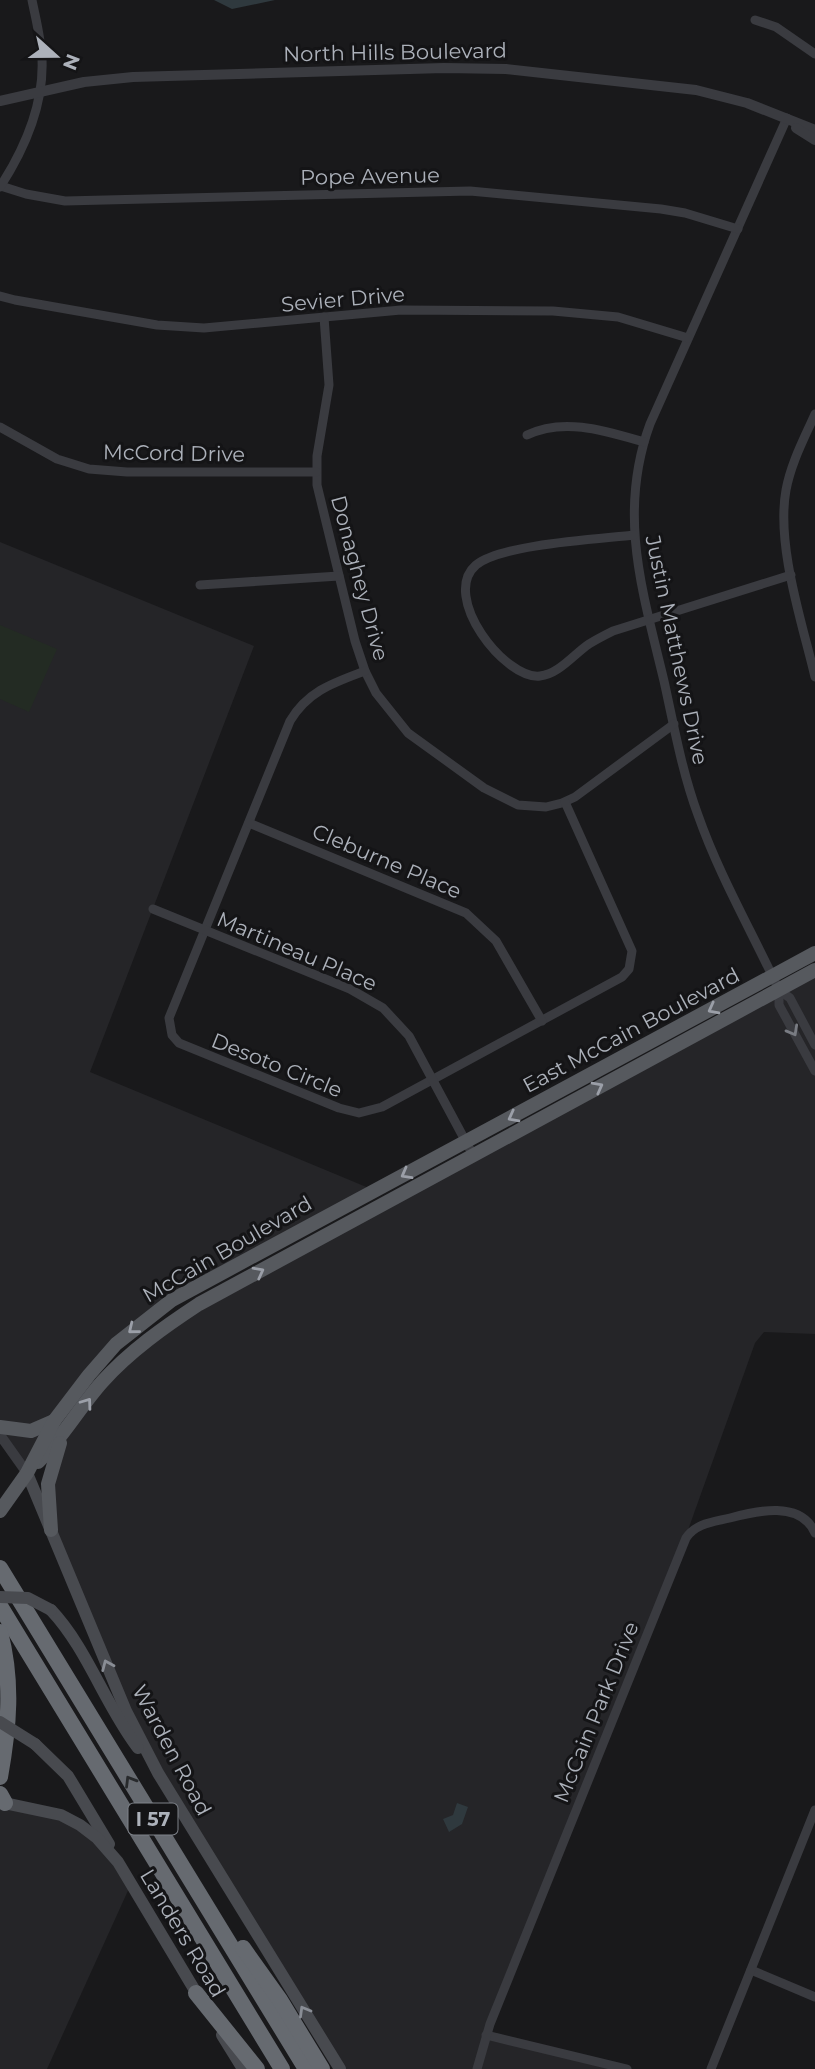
<svg xmlns="http://www.w3.org/2000/svg" width="815" height="2069" viewBox="0 0 815 2069" font-family="Montserrat,sans-serif">
	<rect width="100%" height="100%" fill="#19191b"/>
	<g fill="#252528">
		<polygon points="0,542 254,646 90,1072 376,1191 172,1300 116,1344 74,1395 27,1473 0,1440"/>
		<polygon points="815,970 815,1334 764,1332 755,1343 678,1558 487,2034 628,2069 339,2069 158,1773 51,1530 55,1445 144,1342"/>
		<polygon points="0,1802 50,1811 103,1844 131,1884 47,2069 0,2069"/>
	</g>
	<polygon fill="#232b23" points="0,625 57,649 29,712 0,699"/>
	<g fill="#2f393e">
		<polygon points="214,0 275,0 232,9"/>
		<polygon points="457,1803 468,1807 462,1824 449,1832 443,1819 453,1815"/>
	</g>
	<g fill="none" stroke-linecap="round" stroke-linejoin="round">
		<g stroke="#3a3b40" stroke-width="9">
			<polyline points="755,20 776,27 815,54"/>
			<path d="M787 118 650 424C617 514 643 593 664 681 674 726 682 772 698 815 719 875 752 932 779 990V1005L815 1071"/>
			<polyline points="1,186 26,194 65,201 470,191 661,209 685,213 738,229"/>
			<path d="M0 187C24 150 44 105 42 59 41 39 36 20 32 0"/>
			<polyline points="0,296 15,300 157,325 204,328 401,310 553,311 618,317 688,338"/>
			<polyline points="324,317 329,385 317,456 317,485 355,641 365,671 376,693 408,733 484,788 518,805 546,807 562,803 575,797 674,724"/>
			<path d="M815 414C804 439 791 463 786 490 776 545 802 622 815 677"/>
			<polyline points="0,427 57,459 89,469 127,472 316,472"/>
			<path d="M527 435C564 417 606 431 644 442"/>
			<path d="M634 535C599 539 502 544 476 565 440 596 505 680 540 676 559 674 574 654 589 644 597 639 605 635 613 631L791 575"/>
			<polyline points="200,585 339,576"/>
			<path d="M365 671C333 683 308 691 290 721L169 1018 172 1035 179 1043 339 1108 359 1113 382 1107 622 977 629 969 632 951 565 802"/>
			<polyline points="249,823 466,913 496,941 542,1021"/>
			<polyline points="153,909 350,989 383,1008 409,1036 473,1155"/>
			<polyline points="779,990 790,998 815,1045"/>
			<polyline points="751,1970 815,1997"/>
			<polyline points="486,2035 627,2069"/>
			<path d="M477 2069 490 2024 686 1538C696 1523 714 1522 730 1518 756 1511 801 1500 815 1533"/>
			<polyline points="711,2069 815,1810"/>
		</g>
		<g stroke="#3a3b40" stroke-width="10">
			<polyline points="0,101 84,82 133,77 444,68 506,69 696,90 747,103 815,130"/>
			<polyline points="796,128 815,140"/>
			<polyline points="0,1435 27,1473"/>
		</g>
		<g stroke="#484a4f" stroke-width="12">
			<polyline points="27,1473 126,1711 158,1773 340,2069"/>
			<path d="M51 1610C87 1648 105 1705 138 1748"/>
			<polyline points="35,1744 68,1776 109,1844"/>
			<polyline points="0,1802 61,1815 80,1825 97,1838 118,1862 200,1999"/>
			<polyline points="222,2035 243,2069"/>
		</g>
		<g stroke="#56595e" stroke-width="14">
			<polyline points="0,1427 31,1431 54,1421"/>
			<path d="M38 1462C62 1438 79 1408 102 1382 130 1351 164 1327 199 1304L815 970"/>
			<polyline points="0,1511 27,1473 54,1421 89,1375 116,1344 172,1300 815,953"/>
			<polyline points="51,1530 48,1484 60,1443"/>
		</g>
		<g stroke="#666a70" stroke-width="16">
			<polyline points="0,1568 306,2069"/>
			<polyline points="0,1606 282,2069"/>
			<path d="M0 1632C13 1681 9 1727 0 1777"/>
			<polyline points="0,1794 5,1803"/>
			<polyline points="243,1948 280,2000 322,2069"/>
			<polyline points="196,1993 257,2069"/>
		</g>
		<g stroke="#484a4f" stroke-width="12">
			<polyline points="0,1597 28,1598 51,1610"/>
			<polyline points="0,1722 35,1744"/>
		</g>
	</g>
	<defs><path id="oneway-chevron" d="M-2-3.5L2.5 0L-2 3.5" fill="none" stroke-width="1.6" stroke-linecap="round" stroke-linejoin="round" transform="scale(1.75)"/></defs>
	<g stroke="#9b9fa8">
		<use href="#oneway-chevron" transform="translate(713 1009) rotate(152)"/>
		<use href="#oneway-chevron" transform="translate(598 1087) rotate(-28)"/>
		<use href="#oneway-chevron" transform="translate(513 1117) rotate(152)"/>
		<use href="#oneway-chevron" transform="translate(406 1174) rotate(151)"/>
		<use href="#oneway-chevron" transform="translate(259 1272) rotate(-28)"/>
		<use href="#oneway-chevron" transform="translate(133 1329) rotate(141)"/>
		<use href="#oneway-chevron" transform="translate(87 1403) rotate(-54)"/>
	</g>
	<use stroke="#797c83" href="#oneway-chevron" transform="translate(793 1031) rotate(61)"/>
	<g stroke="#898d95">
		<use href="#oneway-chevron" transform="translate(107 1665) rotate(-113)"/>
		<use href="#oneway-chevron" transform="translate(304 2011) rotate(-120)"/>
	</g>
	<use stroke="#282a2c" href="#oneway-chevron" transform="translate(130 1781) rotate(-121)"/>
	<g text-anchor="middle" dominant-baseline="central" stroke-width="6" stroke-linejoin="round" paint-order="stroke">
		<rect fill="#141416" stroke="#7e8289" stroke-width="2" x="128.5" y="1803.5" width="49" height="31" rx="5"/>
		<g font-size="19" font-weight="bold" fill="#acb1ba">
			<text x="153" y="1819">I 57</text>
		</g>
		<g font-size="21" fill="#acb1ba" stroke="#141416">
			<text transform="translate(395 52) rotate(-1)">North Hills Boulevard</text>
			<text transform="translate(370 176) rotate(-1)">Pope Avenue</text>
			<text transform="translate(343 299) rotate(-5)">Sevier Drive</text>
			<text transform="translate(174 453) rotate(1)">McCord Drive</text>
			<text transform="translate(360 578) rotate(75)">Donaghey Drive</text>
			<text transform="translate(677 650) rotate(78)">Justin Matthews Drive</text>
			<text transform="translate(387 861) rotate(23)">Cleburne Place</text>
			<text transform="translate(297 951) rotate(23)">Martineau Place</text>
			<text transform="translate(631 1030) rotate(-28)">East McCain Boulevard</text>
			<text transform="translate(277 1065) rotate(22)">Desoto Circle</text>
			<text transform="translate(227 1249) rotate(-30)">McCain Boulevard</text>
			<text transform="translate(596 1712) rotate(-68)">McCain Park Drive</text>
			<text transform="translate(172 1750) rotate(62)">Warden Road</text>
			<text transform="translate(183 1933) rotate(59)">Landers Road</text>
		</g>
	</g>
	<g transform="translate(56 56) rotate(111)" stroke="#141416" stroke-width="5" paint-order="stroke">
	<path d="M0-5L12 26L0 18L-12 26Z" fill="#acb1ba"/>
	<text y="-10" font-size="19" font-weight="bold" text-anchor="middle" fill="#acb1ba">N</text>
	</g>
</svg>
